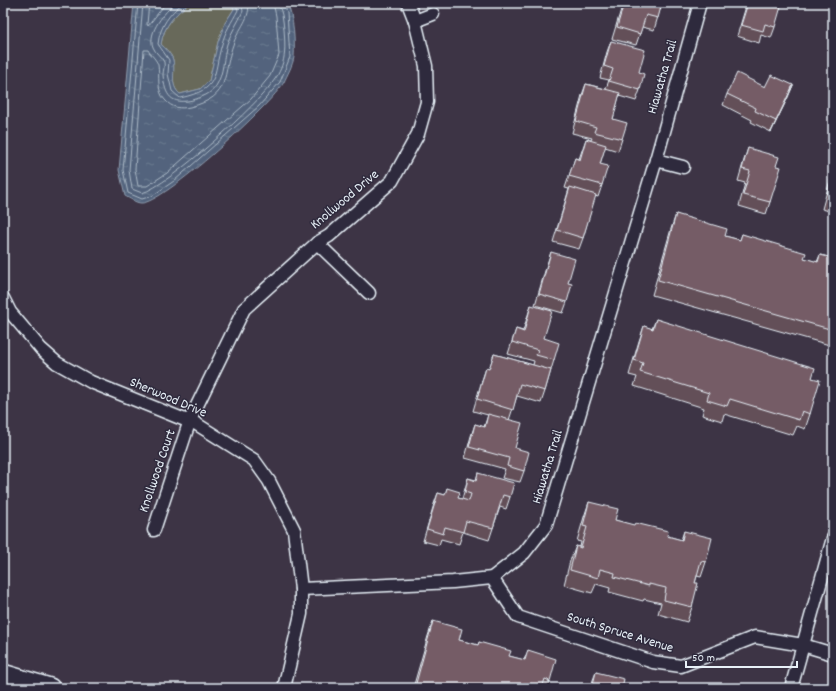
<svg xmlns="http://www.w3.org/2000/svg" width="836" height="691" viewBox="0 0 836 691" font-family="Dekko,sans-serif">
	<defs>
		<pattern id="water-ripples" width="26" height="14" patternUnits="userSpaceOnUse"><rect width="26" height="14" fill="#52647d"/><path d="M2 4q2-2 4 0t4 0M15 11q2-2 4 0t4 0" fill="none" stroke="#6b7b90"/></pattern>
	</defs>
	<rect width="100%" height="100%" fill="#3d3445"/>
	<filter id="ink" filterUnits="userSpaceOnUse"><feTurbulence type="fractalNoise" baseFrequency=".025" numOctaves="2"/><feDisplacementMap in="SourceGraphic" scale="8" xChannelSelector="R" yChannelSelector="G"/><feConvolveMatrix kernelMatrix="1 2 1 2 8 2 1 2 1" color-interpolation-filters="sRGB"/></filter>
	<g filter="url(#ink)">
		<path fill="#68695a" stroke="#a8ada9" d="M190 3H230L234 9 225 23 218 42 209 81 200 89 180 94C169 85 175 72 173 60 172 55 165 48 161 44 164 25 175 14 190 3Z"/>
		<path fill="url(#water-ripples)" stroke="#8e9cae" d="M134 3H190C175 14 164 25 161 44 165 48 172 55 173 60 176 72 169 85 180 94L200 89 209 81 218 42 225 23 234 9 230 3H287C294 18 295 41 294 57 293 65 287 75 284 82 273 103 162 205 141 203 136 203 129 198 125 196L119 170Z"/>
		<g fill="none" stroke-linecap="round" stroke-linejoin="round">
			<g stroke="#acb9c7" stroke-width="1">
				<polyline points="138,3 123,170 128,193 142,199 152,196 174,181 259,106 280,82 290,57 287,13 284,3"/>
				<path d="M143 3 129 170 132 189 142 193C168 186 260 103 275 79 279 74 283 64 284 57 286 48 284 24 282 15 281 10 279 7 279 3"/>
				<polyline points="149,3 147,24 148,26 166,3"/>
				<path d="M175 3C165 12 147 32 153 47 155 53 162 57 164 62 165 66 163 71 163 75 165 96 171 105 193 100 202 97 211 94 216 86 224 74 223 57 227 44 231 32 238 23 243 11L241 3"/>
				<path d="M183 3C169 14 160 26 158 44L169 60 168 74 172 91 180 98C221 89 212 77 222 44 225 31 232 22 238 10L235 3"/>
				<path d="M248 3C252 16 238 30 234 42 221 76 233 96 190 107 180 109 172 108 165 100 156 91 160 76 158 65 157 60 150 54 148 50H144L135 169 138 186H147L167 173 251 99 270 76 279 55 276 16 273 3"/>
			</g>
			<g stroke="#e8f1f8" stroke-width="15">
				<g id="minor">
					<polyline points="415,21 433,14"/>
					<polyline points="656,160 683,167"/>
					<polyline points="317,243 369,293"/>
					<polyline points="3,298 10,312 41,349 57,363 91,382 190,422"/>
					<polyline points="190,420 244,309 317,243 329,236 392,181 418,134 427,102 426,66 415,21 408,3"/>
					<polyline points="190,420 254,460 269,481 294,530 301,589 301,614 284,688"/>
					<polyline points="154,530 190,420"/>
					<polyline points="492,578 518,617 653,662 681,666 755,637 803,645 833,654"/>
					<polyline points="301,589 453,582 492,578 524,553 546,525 656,160 700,3"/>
					<polyline points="791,688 833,538"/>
				</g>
			</g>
			<g stroke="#e8f1f8" stroke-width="22">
				<polyline id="trunk" points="3,674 50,688"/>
			</g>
			<use href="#minor" stroke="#2f2a3d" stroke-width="12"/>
			<use href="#trunk" stroke="#2f2a3d" stroke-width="19"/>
		</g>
		<g fill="#644f58" stroke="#e8f1f8">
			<polygon points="623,3 662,3 654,30 642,27 636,45 612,39"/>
			<polygon points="747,3 775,27 771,38 761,35 759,43 737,36"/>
			<polygon points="611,41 639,72 640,90 636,101 619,96 613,119 622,139 618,151 605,147 600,164 602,185 598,197 595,196 583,238 579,249 553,242 566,199 569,189 565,188 575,158 579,159 586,139 591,140 592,138 572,133 582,95 586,84 606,89 609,80 600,78 607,52"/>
			<polygon points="793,85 788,97 771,132 751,122 752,120 723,105 727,94 765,87"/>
			<polygon points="748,148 776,166 770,202 766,214 739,206 745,183 738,181 744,160"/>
			<polygon points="833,169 833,212 822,209"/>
			<polygon points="676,214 725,236 740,240 742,234 804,258 817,262 820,255 833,258 833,346 652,295 671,229"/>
			<polygon points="551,252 567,302 563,313 535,305 547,264"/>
			<polygon points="531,305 544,338 554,360 551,370 545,391 541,403 517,396 509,420 515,448 524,471 520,482 502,478 505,469 465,458 471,436 475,424 484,427 488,415 473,411 482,380 486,368 489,369 494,354 533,365 534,361 508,354 516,329 523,331"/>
			<polygon points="656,319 812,378 810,414 805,429 797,426 793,435 724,414 722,421 702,415 704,408 634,386 637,377 629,375 639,341 644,326 652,329"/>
			<polygon points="478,473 510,497 506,509 500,507 489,540 463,532 459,544 441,539 439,545 423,541 434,504 438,493 445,495 447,488 458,498 462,499 468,478 476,480"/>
			<polygon points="589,502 615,520 681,540 684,531 706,562 701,577 697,576 695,583 692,607 687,622 658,614 661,603 644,599 643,601 609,592 610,588 596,584 592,593 564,585 570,561 576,546 580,547 581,542 577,541 584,517"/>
			<polygon points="433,621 459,640 478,645 479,642 509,656 524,660 528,650 550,681 548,688 413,688 428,636"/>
			<polygon points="596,672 622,688 590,688"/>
		</g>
		<polygon fill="#514047" stroke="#e8f1f8" points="793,85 788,97 771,132 776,121"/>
		<g fill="#745c66" stroke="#e8f1f8">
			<polygon points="624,3 662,3 658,18 646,15 640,34 617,27"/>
			<polygon points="748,3 782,3 775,27 765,24 763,31 741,25"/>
			<polygon points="611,41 645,50 639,72 644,74 640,90 609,81 613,69 604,66"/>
			<polygon points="737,73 765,87 771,75 793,85 776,121 755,111 756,108 727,94"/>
			<polygon points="586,84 620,93 613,119 627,123 622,139 594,132 596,127 576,121"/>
			<polygon points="586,139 606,145 600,164 608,166 602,185 569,176 575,158 580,160"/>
			<polygon points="748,148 779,157 776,166 781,167 770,202 743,195 750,171 742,169"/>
			<polygon points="833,174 833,195 827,194"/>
			<polygon points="570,187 596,195 583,238 557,230"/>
			<polygon points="676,214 727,229 725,236 740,240 742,234 806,253 804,258 818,262 820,255 833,258 833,330 658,280"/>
			<polygon points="551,252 575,259 568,283 572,284 567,302 539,294"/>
			<polygon points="531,305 552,311 544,338 559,343 554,360 536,355 538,350 512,342 516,329 524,332"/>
			<polygon points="656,319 815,368 812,378 820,380 810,414 802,411 799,420 730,399 727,406 707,400 709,393 640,372 643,363 634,360 644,326 653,329"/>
			<polygon points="494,354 551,370 545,391 520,384 513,410 477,399 486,368 489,369"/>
			<polygon points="488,414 522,423 515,448 529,452 524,471 507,466 509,458 469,447 475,424 485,427"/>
			<polygon points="478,473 514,483 510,497 503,495 493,528 466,521 463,532 445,527 443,534 427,529 438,493 445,495 447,488 460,492 458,498 469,501 471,494 465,492 468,478 476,481"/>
			<polygon points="589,502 618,509 615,520 634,525 635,523 668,531 667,536 682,540 684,531 712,538 706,562 701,561 695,583 698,583 692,607 664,600 666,588 649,584 649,586 614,577 615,573 600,569 598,578 570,570 576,546 581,548 587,527 583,526"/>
			<polygon points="433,621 462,629 459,640 478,645 479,642 511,651 509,656 525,660 528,650 556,659 550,681 545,679 542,688 453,688 445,686 444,688 418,688 415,687"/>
			<polygon points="596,672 624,679 622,688 592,688"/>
		</g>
	</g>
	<g text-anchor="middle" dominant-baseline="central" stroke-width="3" stroke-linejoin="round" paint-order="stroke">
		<g font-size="14" fill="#e8f1f8" stroke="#2f2a3d">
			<text transform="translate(663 77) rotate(-74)">Hiawatha Trail</text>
			<text transform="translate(345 200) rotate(-40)">Knollwood Drive</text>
			<text transform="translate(168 398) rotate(23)">Sherwood Drive</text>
			<text transform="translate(548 467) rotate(-73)">Hiawatha Trail</text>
			<text transform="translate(158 471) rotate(-71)">Knollwood Court</text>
			<text transform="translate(620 633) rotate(17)">South Spruce Avenue</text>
		</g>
	</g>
	<rect width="836" height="691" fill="none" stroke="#2f2a3d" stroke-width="16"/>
	<rect x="8" y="8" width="820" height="675" fill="none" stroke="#e8f1f8" stroke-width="1.5" filter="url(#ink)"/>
	<path d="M686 661v6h111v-6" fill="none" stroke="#e8f1f8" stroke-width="2"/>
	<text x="692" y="661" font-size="12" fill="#e8f1f8" stroke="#2f2a3d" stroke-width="3" paint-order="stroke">50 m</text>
</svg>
